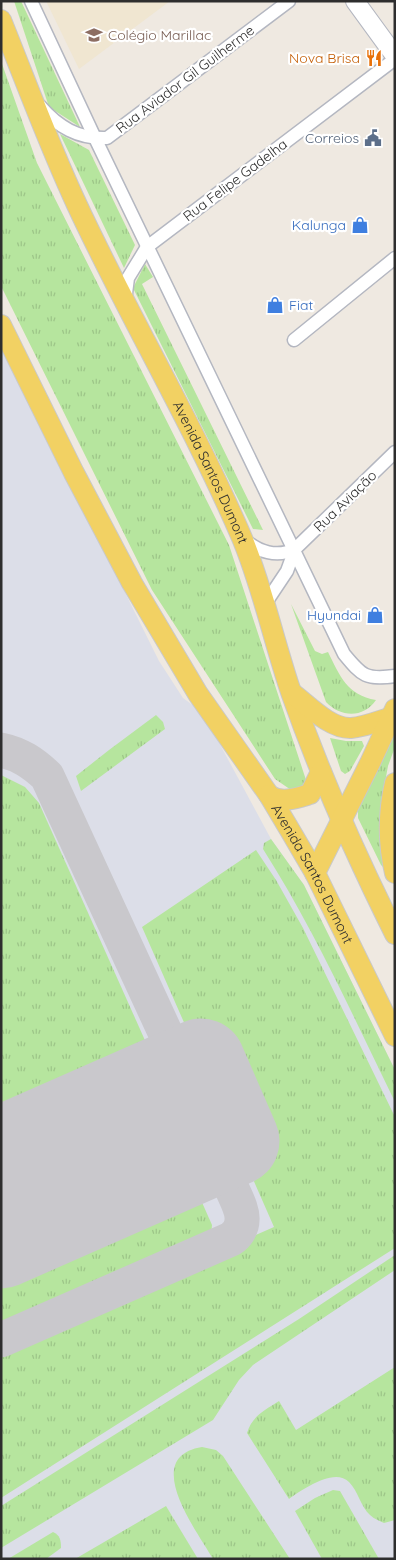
<svg xmlns="http://www.w3.org/2000/svg" width="396" height="1560" viewBox="0 0 396 1560" font-family="Quicksand,sans-serif">
	<defs>
		<pattern id="grass-tufts" width="24" height="20" patternUnits="userSpaceOnUse" patternTransform="scale(1.25)"><rect width="24" height="20" fill="#b6e59e"/><path d="M3 7l-1-3M5 7V3M7 7l1-3M15 17l-1-3M17 17v-4M19 17l1-3" fill="none" stroke="#9dc588"/></pattern>
	</defs>
	<rect width="100%" height="100%" fill="#efe9e1"/>
	<polygon fill="#f0e6d1" points="46,1 170,1 79,69"/>
	<polygon fill="#dcdee8" points="1,343 159,661 183,698 198,709 210,726 271,839 304,885 395,1070 395,1559 1,1559"/>
	<g fill="url(#grass-tufts)">
		<polygon points="14,1 21,1 80,127 49,107"/>
		<polygon points="1,61 37,163 229,545 307,783 294,792 275,779 152,590 1,286"/>
		<polygon points="60,134 89,150 135,245 124,268"/>
		<polygon points="145,264 153,277 142,284 263,530 253,529 133,288"/>
		<path d="M291 604 315 651 322 654 328 652C340 676 347 695 376 700 364 718 341 718 326 702Z"/>
		<polygon points="156,715 163,722 165,729 81,791 76,776 109,750"/>
		<polygon points="395,733 395,747 388,766 382,799 379,828 383,867 381,865 358,818 358,809"/>
		<polygon points="330,738 346,741 362,741 364,746 350,771 345,774 341,771"/>
		<path d="M1 775 25 787 39 803 156 1065C157 1076 154 1081 146 1087L1 1151Z"/>
		<path d="M271 839 304 885 395 1070V1102C353 1016 314 929 263 849L264 843Z"/>
		<polygon points="256,850 276,880 303,928 395,1117 395,1248 1,1498 1,1347 274,1227 142,927"/>
		<polygon points="183,1169 189,1173 212,1225 211,1236 208,1240 194,1249 1,1334 1,1246 170,1171"/>
		<polygon points="395,1255 395,1270 253,1365 239,1380 213,1420 1,1548 1,1506 299,1319"/>
		<path d="M395 1367V1520L384 1523C380 1521 374 1519 370 1515 361 1507 358 1491 349 1482 334 1467 302 1490 289 1499L247 1433C252 1416 265 1410 279 1401L296 1430Z"/>
		<path d="M202 1447 216 1450 223 1456 290 1559H213C197 1531 140 1457 202 1447Z"/>
		<polygon points="333,1490 340,1491 379,1559 322,1559 295,1511 315,1498"/>
		<polygon points="166,1506 198,1559 75,1559"/>
		<path d="M53 1532C60 1535 61 1540 61 1548L46 1559H8Z"/>
	</g>
	<g fill="none" stroke-linecap="round" stroke-linejoin="round">
		<g stroke="#c9c8cc" stroke-width="35">
			<path d="M1 750C20 754 33 763 47 776L183 1071C189 1096 183 1110 162 1124L5 1196"/>
			<path d="M1 1340 231 1239C237 1235 242 1228 242 1220 243 1209 234 1195 230 1184 225 1172 221 1157 213 1146 198 1125 166 1127 146 1135"/>
		</g>
		<polyline stroke="#c9c8cc" stroke-width="89" points="1,1151 201,1063 235,1141 1,1244"/>
		<g stroke="#b4b7c1" stroke-width="15">
			<g id="minor">
				<path d="M31 1 95 138 344 654C362 676 366 680 395 676"/>
				<path d="M40 106C58 127 78 139 107 138L289 1"/>
				<polyline points="125,301 128,278 147,247 395,59"/>
				<polyline points="294,340 395,258"/>
				<path d="M244 539C258 552 277 558 295 549L395 452"/>
				<polyline points="265,604 287,571 295,549"/>
			</g>
		</g>
		<g stroke="#b4b7c1" stroke-width="20">
			<polyline id="secondary" points="355,1 395,56"/>
		</g>
		<g stroke="#c9c9c9" stroke-width="22">
			<g id="primary">
				<path id="s1" d="M1 20C26 82 49 145 77 205 129 317 193 424 242 538 263 588 274 643 292 695 321 777 356 856 395 934"/>
				<path id="s2" d="M1 325 74 473 132 583 198 694 269 795 291 832 315 873 395 1036"/>
				<path d="M292 693C308 705 330 729 351 728 364 727 379 721 392 717"/>
				<path d="M395 783C388 813 388 843 395 873"/>
				<path d="M269 795C281 804 297 798 310 794L321 772"/>
				<polyline points="315,873 370,763 395,709"/>
			</g>
		</g>
		<use href="#minor" stroke="#fff" stroke-width="12"/>
		<use href="#secondary" stroke="#fff" stroke-width="18"/>
		<use href="#primary" stroke="#f2d163" stroke-width="20"/>
	</g>
	<defs>
		<g id="school-bare" transform="scale(1.35)"><path d="M0-5L7-2L0 1L-7-2ZM-4 1L0 2.5L4 1V4Q0 6-4 4Z" fill="#8d6e63" stroke="#fff" stroke-width="2.5" paint-order="stroke"/></g>
		<g id="restaurant-bare" transform="scale(1.35)"><path d="M-5-6h1v4h1v-4h1v4h1v-4h1v5L-1.5 .5V6h-2V.5L-5-1ZM5-6V6H3V1.5H1.5Q1.5-4 5-6Z" fill="#e8710a" stroke="#fff" stroke-width="2.5" paint-order="stroke"/></g>
		<g id="civic-bare" transform="scale(1.35)"><path d="M-.6-6.5H3V-4.5H.6V-3L4-1V1h2V6H-6V1h2V-1L-.6-3ZM-1.2 2.5V6h2.4V2.5Z" fill="#5c6f8a" stroke="#fff" stroke-width="2.5" paint-order="stroke"/></g>
		<g id="shop-bare" transform="scale(1.35)"><path d="M-5-2.5h2.3a2.7 3.5 0 0 1 5.4 0H5L5.5 6h-11ZM-1.5-2.5h3a1.5 2.3 0 0 0-3 0Z" fill="#3f7fe0" stroke="#fff" stroke-width="2.5" paint-order="stroke"/></g>
	</defs>
	<g fill-rule="evenodd">
		<use href="#school-bare" x="94" y="35"/>
		<use href="#restaurant-bare" x="374" y="58"/>
		<use href="#civic-bare" x="373" y="138"/>
		<use href="#shop-bare" x="360" y="225"/>
		<use href="#shop-bare" x="275" y="305"/>
		<use href="#shop-bare" x="375" y="615"/>
	</g>
	<g text-anchor="middle" dominant-baseline="central" stroke-width="4.5" stroke-linejoin="round" paint-order="stroke">
		<g font-size="14" fill="#785e54" stroke="#fff" text-anchor="start">
			<text x="108" y="35">Colégio Marillac</text>
		</g>
		<g font-size="14" fill="#c56008" stroke="#fff" text-anchor="end">
			<text x="360" y="58">Nova Brisa</text>
		</g>
		<g font-size="14" fill="#2e2e2e" stroke="#fff">
			<text transform="translate(185 79) rotate(-37)">Rua Aviador Gil Guilherme</text>
			<text transform="translate(235 180) rotate(-37)">Rua Felipe Gadelha</text>
			<text stroke="none"><textPath href="#s1" startOffset="499">Avenida Santos Dumont</textPath></text>
			<text transform="translate(345 501) rotate(-44)">Rua Aviação</text>
			<text stroke="none"><textPath href="#s2" startOffset="632">Avenida Santos Dumont</textPath></text>
		</g>
		<g font-size="14" fill="#4e5e75" stroke="#fff" text-anchor="end">
			<text x="359" y="138">Correios</text>
		</g>
		<g font-size="14" fill="#366cbe" stroke="#fff" text-anchor="end">
			<text x="346" y="225">Kalunga</text>
			<text x="289" y="305" text-anchor="start">Fiat</text>
			<text x="361" y="615">Hyundai</text>
		</g>
	</g>
	<rect width="396" height="1560" fill="none" stroke="#2e2e2e" stroke-width="5"/>
</svg>
